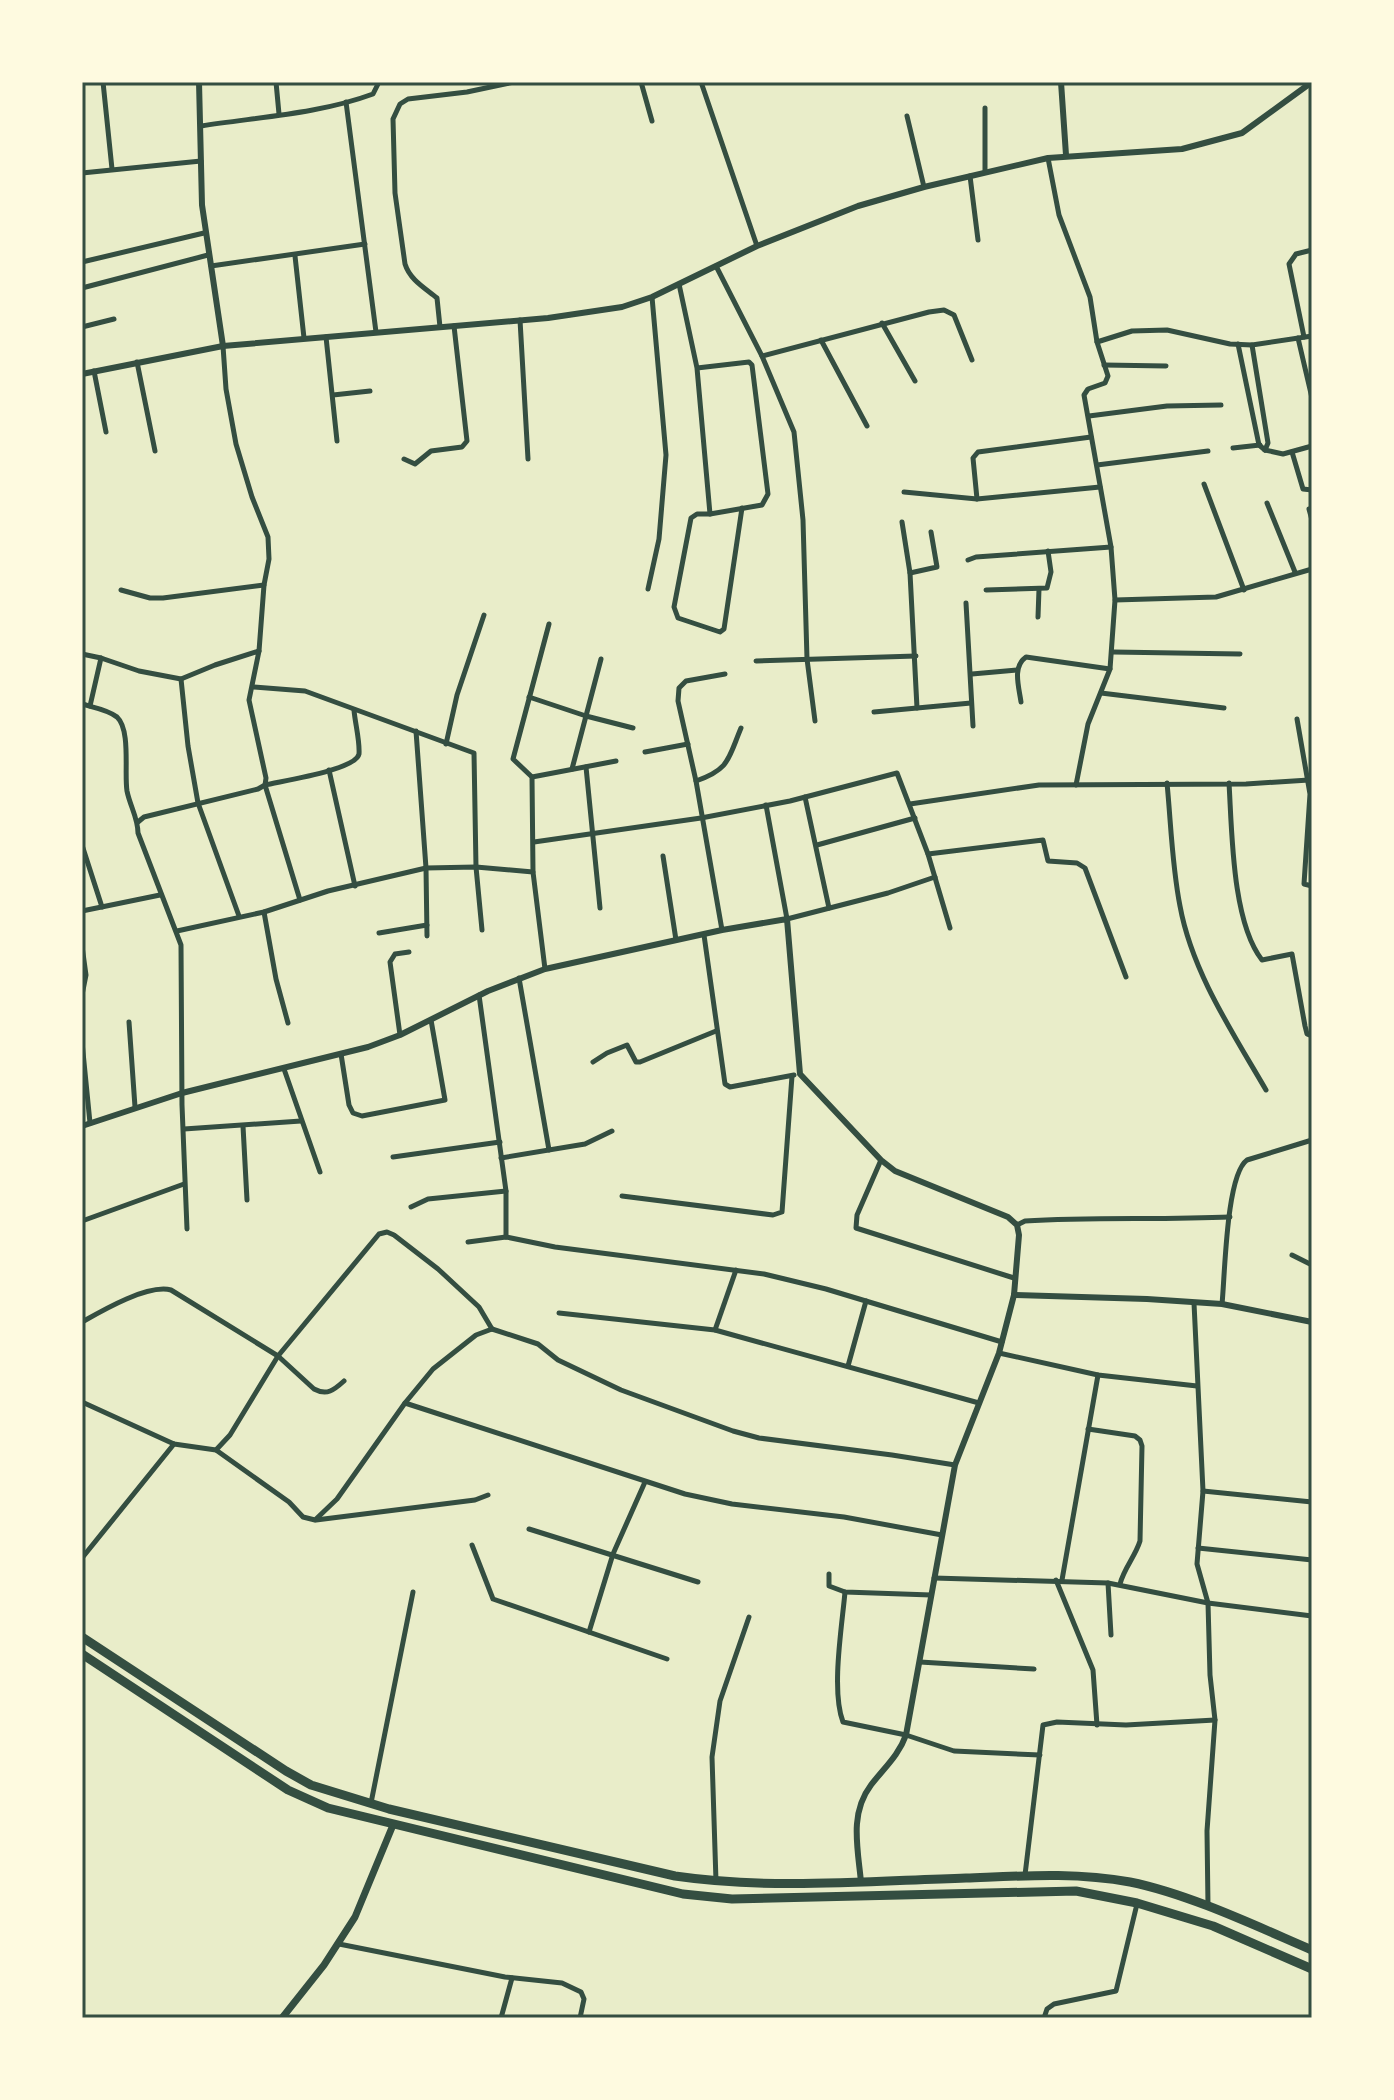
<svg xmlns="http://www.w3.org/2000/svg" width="1394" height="2100" viewBox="0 0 1394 2100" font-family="'Fira Sans',sans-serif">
	<rect width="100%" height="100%" fill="#e9edc9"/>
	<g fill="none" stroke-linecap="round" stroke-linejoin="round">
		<g stroke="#344e41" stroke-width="5">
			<polyline points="103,82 112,169"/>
			<polyline points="276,82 279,114"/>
			<polyline points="641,82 652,121"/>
			<polyline points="701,82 757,246"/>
			<polyline points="346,102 376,332"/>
			<polyline points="985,108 985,171"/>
			<polyline points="907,116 924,187"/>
			<path d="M201 126C258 117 319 114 373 94L379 82"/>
			<polyline points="1048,158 1059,215 1090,297 1097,342 1108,376 1105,383 1088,389 1084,395 1111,547 1115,600 1110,669 1088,724 1076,785"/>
			<polyline points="82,173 201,161"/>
			<polyline points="970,176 978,240"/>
			<polyline points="295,256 304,338"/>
			<polyline points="82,262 204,233"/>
			<polyline points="211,266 365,244"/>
			<polyline points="716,266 762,356 794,432 803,520 807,659 815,721"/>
			<polyline points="679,284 697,368 710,514 762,505 768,494 752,365 749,362 697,368"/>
			<polyline points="82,288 208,255"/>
			<polyline points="520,320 528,459"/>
			<polyline points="882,323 915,381"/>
			<polyline points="82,327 114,319"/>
			<path d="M440 327 437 298C425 288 410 280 405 264L395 193 393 119 400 104 408 99 467 92 514 82"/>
			<polyline points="326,337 337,441"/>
			<polyline points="1304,337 1289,264 1296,254 1312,250"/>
			<polyline points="1298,338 1312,398"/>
			<polyline points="821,340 867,426"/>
			<polyline points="1097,342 1132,331 1167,330 1230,344 1252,345 1312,336"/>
			<polyline points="1238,344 1259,445 1265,450"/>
			<polyline points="1252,345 1268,443 1265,450"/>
			<polyline points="762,356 929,312 944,310 954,315 972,360"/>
			<polyline points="137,362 155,451"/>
			<polyline points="1104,365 1166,366"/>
			<polyline points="94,371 106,432"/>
			<polyline points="333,395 370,391"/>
			<polyline points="1089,416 1167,406 1221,405"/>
			<polyline points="1233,448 1260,445"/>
			<polyline points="1265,450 1283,454 1312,446"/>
			<polyline points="1292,452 1303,489 1312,490"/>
			<polyline points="404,459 415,464 431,451 462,447 467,441 454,326"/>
			<polyline points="1097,465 1208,451"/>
			<polyline points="1204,484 1244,590"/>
			<polyline points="904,492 977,499 1100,487"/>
			<polyline points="977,499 973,458 978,452 1091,437"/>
			<polyline points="1267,503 1295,572"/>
			<polyline points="1309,509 1312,520"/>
			<polyline points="710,514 697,514 691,518 674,607 678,618 720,632 724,629 742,508"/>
			<polyline points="902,522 910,573 917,708"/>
			<polyline points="968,560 976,557 1111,547"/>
			<polyline points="910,573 937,567 931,532"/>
			<polyline points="648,589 659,539 666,455 652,297"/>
			<polyline points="121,590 150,598 163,598 264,585"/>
			<polyline points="986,590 1047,588 1051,572 1048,551"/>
			<polyline points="1115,600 1216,597 1312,569"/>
			<polyline points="966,603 973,726"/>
			<polyline points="1038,617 1039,589"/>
			<polyline points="1113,652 1240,654"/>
			<polyline points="82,654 101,658 139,671 181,679 215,665 259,651"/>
			<polyline points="756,661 916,656"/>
			<polyline points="972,674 1017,670"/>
			<polyline points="181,679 188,746 198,803 239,916"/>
			<polyline points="254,687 305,691 474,753 476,867 482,930"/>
			<polyline points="1101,693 1224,708"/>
			<polyline points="529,697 586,716 633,728"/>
			<path d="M1021 702C1019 687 1012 667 1026 657L1110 669"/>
			<path d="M82 704C92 707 109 710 117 717 131 730 124 773 127 791 130 806 138 818 138 833L181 945 182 1105 187 1229"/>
			<polyline points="90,706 101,658"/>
			<polyline points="874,712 971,703"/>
			<polyline points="1297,719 1310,794 1304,884 1312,886"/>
			<polyline points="416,731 426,868 427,936"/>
			<polyline points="446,744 457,695 484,615"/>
			<polyline points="645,752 688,744"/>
			<polyline points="586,767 600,908"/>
			<polyline points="572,769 601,659"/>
			<polyline points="329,770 355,886"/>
			<polyline points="532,777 616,761"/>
			<path d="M696 781C730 769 728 759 741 728"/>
			<path d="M1167 783C1171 824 1172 866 1180 906 1192 972 1233 1033 1266 1090"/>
			<path d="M1229 783C1232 831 1232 922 1262 960L1292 954 1305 1026 1307 1034 1312 1036"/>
			<polyline points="805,797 829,908"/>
			<polyline points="910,804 1039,785 1246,784 1309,780"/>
			<polyline points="766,805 787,919 888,893 935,877"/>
			<polyline points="138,822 144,817 258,789 265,785 266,778 249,700 259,651 264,585 269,559 268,537 252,497 236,444 226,389 223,346"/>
			<polyline points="534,842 701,818 790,801 897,773 928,854 950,928"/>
			<polyline points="82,845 102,907"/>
			<polyline points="817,845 915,818"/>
			<polyline points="928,854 1043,840 1048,861 1077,863 1085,868 1126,977"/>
			<polyline points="663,856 676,940"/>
			<path d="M300 900 265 785C281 781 356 770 359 754 360 741 355 723 354 710"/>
			<polyline points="82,911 160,895"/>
			<polyline points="264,912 276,979 288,1023"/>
			<polyline points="722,930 696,781 678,701 679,688 686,681 725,674"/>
			<polyline points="177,931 264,912 328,891 426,868 476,867 533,872"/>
			<polyline points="379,933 427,925"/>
			<polyline points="704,935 725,1084 730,1087 794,1075"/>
			<polyline points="82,946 86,975 82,995"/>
			<polyline points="545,969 533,872 532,777 513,759 549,624"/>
			<polyline points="519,978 549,1150"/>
			<polyline points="479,995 506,1191 506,1237"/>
			<polyline points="129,1022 135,1107"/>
			<polyline points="400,1035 390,962 395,954 409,952"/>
			<polyline points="82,1042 90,1123"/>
			<polyline points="341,1054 349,1105 353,1113 362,1116 445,1100 431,1020"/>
			<polyline points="593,1062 607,1053 627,1045 636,1062 640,1062 716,1031"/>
			<polyline points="284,1069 320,1172"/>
			<polyline points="243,1126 247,1200"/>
			<polyline points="184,1129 301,1121"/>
			<polyline points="393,1157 500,1142"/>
			<polyline points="501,1158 585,1144 612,1131"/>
			<polyline points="881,1160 857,1215 856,1228 1014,1278"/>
			<polyline points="622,1196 773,1215 782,1212 792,1076"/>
			<polyline points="411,1207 428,1199 506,1191"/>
			<polyline points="82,1221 184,1184"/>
			<path d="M1017 1225 1025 1221C1093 1217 1161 1220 1230 1217"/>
			<polyline points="468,1242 506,1237 555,1247 764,1274 826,1289 1002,1342"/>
			<polyline points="1292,1255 1312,1265"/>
			<polyline points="1194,1303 1203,1491 1197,1564 1208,1603 1210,1675 1215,1720 1207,1831 1208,1906"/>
			<path d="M1222 1304C1225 1276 1226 1175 1247 1160L1312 1140"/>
			<polyline points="559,1313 715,1330 979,1403"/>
			<path d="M82 1322C103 1310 148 1284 171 1290L278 1356 314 1389C327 1396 334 1390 344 1381"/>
			<polyline points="492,1329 538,1344 558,1360 621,1390 733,1431 759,1438 892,1455 955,1465"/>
			<polyline points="715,1330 736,1270"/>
			<polyline points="999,1353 1098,1375 1197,1386"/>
			<polyline points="848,1366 866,1301"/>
			<polyline points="82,1402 174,1444 216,1450 289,1502 303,1517 315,1520 337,1499 405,1403 433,1369 476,1335 492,1329"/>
			<polyline points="405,1403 685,1494 732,1504 844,1517 942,1535"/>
			<path d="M1088 1429 1135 1436 1140 1440 1142 1446 1140 1541C1135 1557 1124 1568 1120 1584"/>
			<polyline points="216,1450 230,1435 278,1356 379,1234 387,1232 394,1235 438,1269 479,1307 492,1329"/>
			<polyline points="1203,1491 1312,1502"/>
			<polyline points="316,1520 475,1500 488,1495"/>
			<polyline points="529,1529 698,1582"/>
			<polyline points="472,1545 493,1599 667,1659"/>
			<polyline points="1198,1548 1312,1560"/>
			<polyline points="82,1558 174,1444"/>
			<polyline points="829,1574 829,1586 845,1592 931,1595"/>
			<polyline points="934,1578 1108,1583 1208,1603 1312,1616"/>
			<polyline points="1056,1580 1093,1670 1097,1725"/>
			<polyline points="1062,1580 1098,1375"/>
			<polyline points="1108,1583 1111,1635"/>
			<path d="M845 1592C842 1626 831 1691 843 1722L906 1735 954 1751 1040 1755"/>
			<polyline points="589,1632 613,1554 645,1482"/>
			<polyline points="920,1662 1034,1669"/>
			<polyline points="371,1803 413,1592"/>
			<polyline points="1025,1875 1043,1725 1057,1722 1126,1725 1215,1720"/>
			<polyline points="716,1881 712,1757 720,1701 749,1617"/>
			<polyline points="339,1944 505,1977 562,1983 581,1992 584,1999 580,2018"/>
			<polyline points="501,2018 512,1978"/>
			<polyline points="1044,2018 1047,2009 1054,2004 1116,1991 1137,1904"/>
		</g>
		<g stroke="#344e41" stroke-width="6">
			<polyline points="199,82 202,205 223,346"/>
			<polyline points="1061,82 1066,155"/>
			<polyline points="82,374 223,346 548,318 622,307 652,297 757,246 858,206 924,187 1048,158 1182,149 1242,133 1312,82"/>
			<path d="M82 1126 182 1093 368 1047 400 1035 488 991 545 969 722 930 787 919 800 1074 881 1160 895 1171 1008 1217 1017 1225 1019 1235 1014 1295 999 1353 955 1465 906 1735C899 1755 884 1768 871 1785 849 1814 858 1849 861 1882"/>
			<polyline points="1014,1295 1147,1299 1222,1304 1312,1322"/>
		</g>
		<polyline stroke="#344e41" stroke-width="7" points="282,2018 324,1965 355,1917 393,1825"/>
		<g stroke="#344e41" stroke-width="9">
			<path d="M82 1637 286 1771 311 1785 389 1809 675 1876C771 1890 869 1881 966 1878 1021 1876 1075 1872 1130 1882 1189 1894 1256 1926 1312 1950"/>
			<polyline points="82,1654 288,1790 328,1808 683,1894 732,1899 1076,1891 1137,1903 1213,1926 1312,1969"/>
		</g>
	</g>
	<rect width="1394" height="2100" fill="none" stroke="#fefae0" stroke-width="168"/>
	<rect x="84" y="84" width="1226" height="1932" fill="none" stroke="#344e41" stroke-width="3"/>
</svg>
